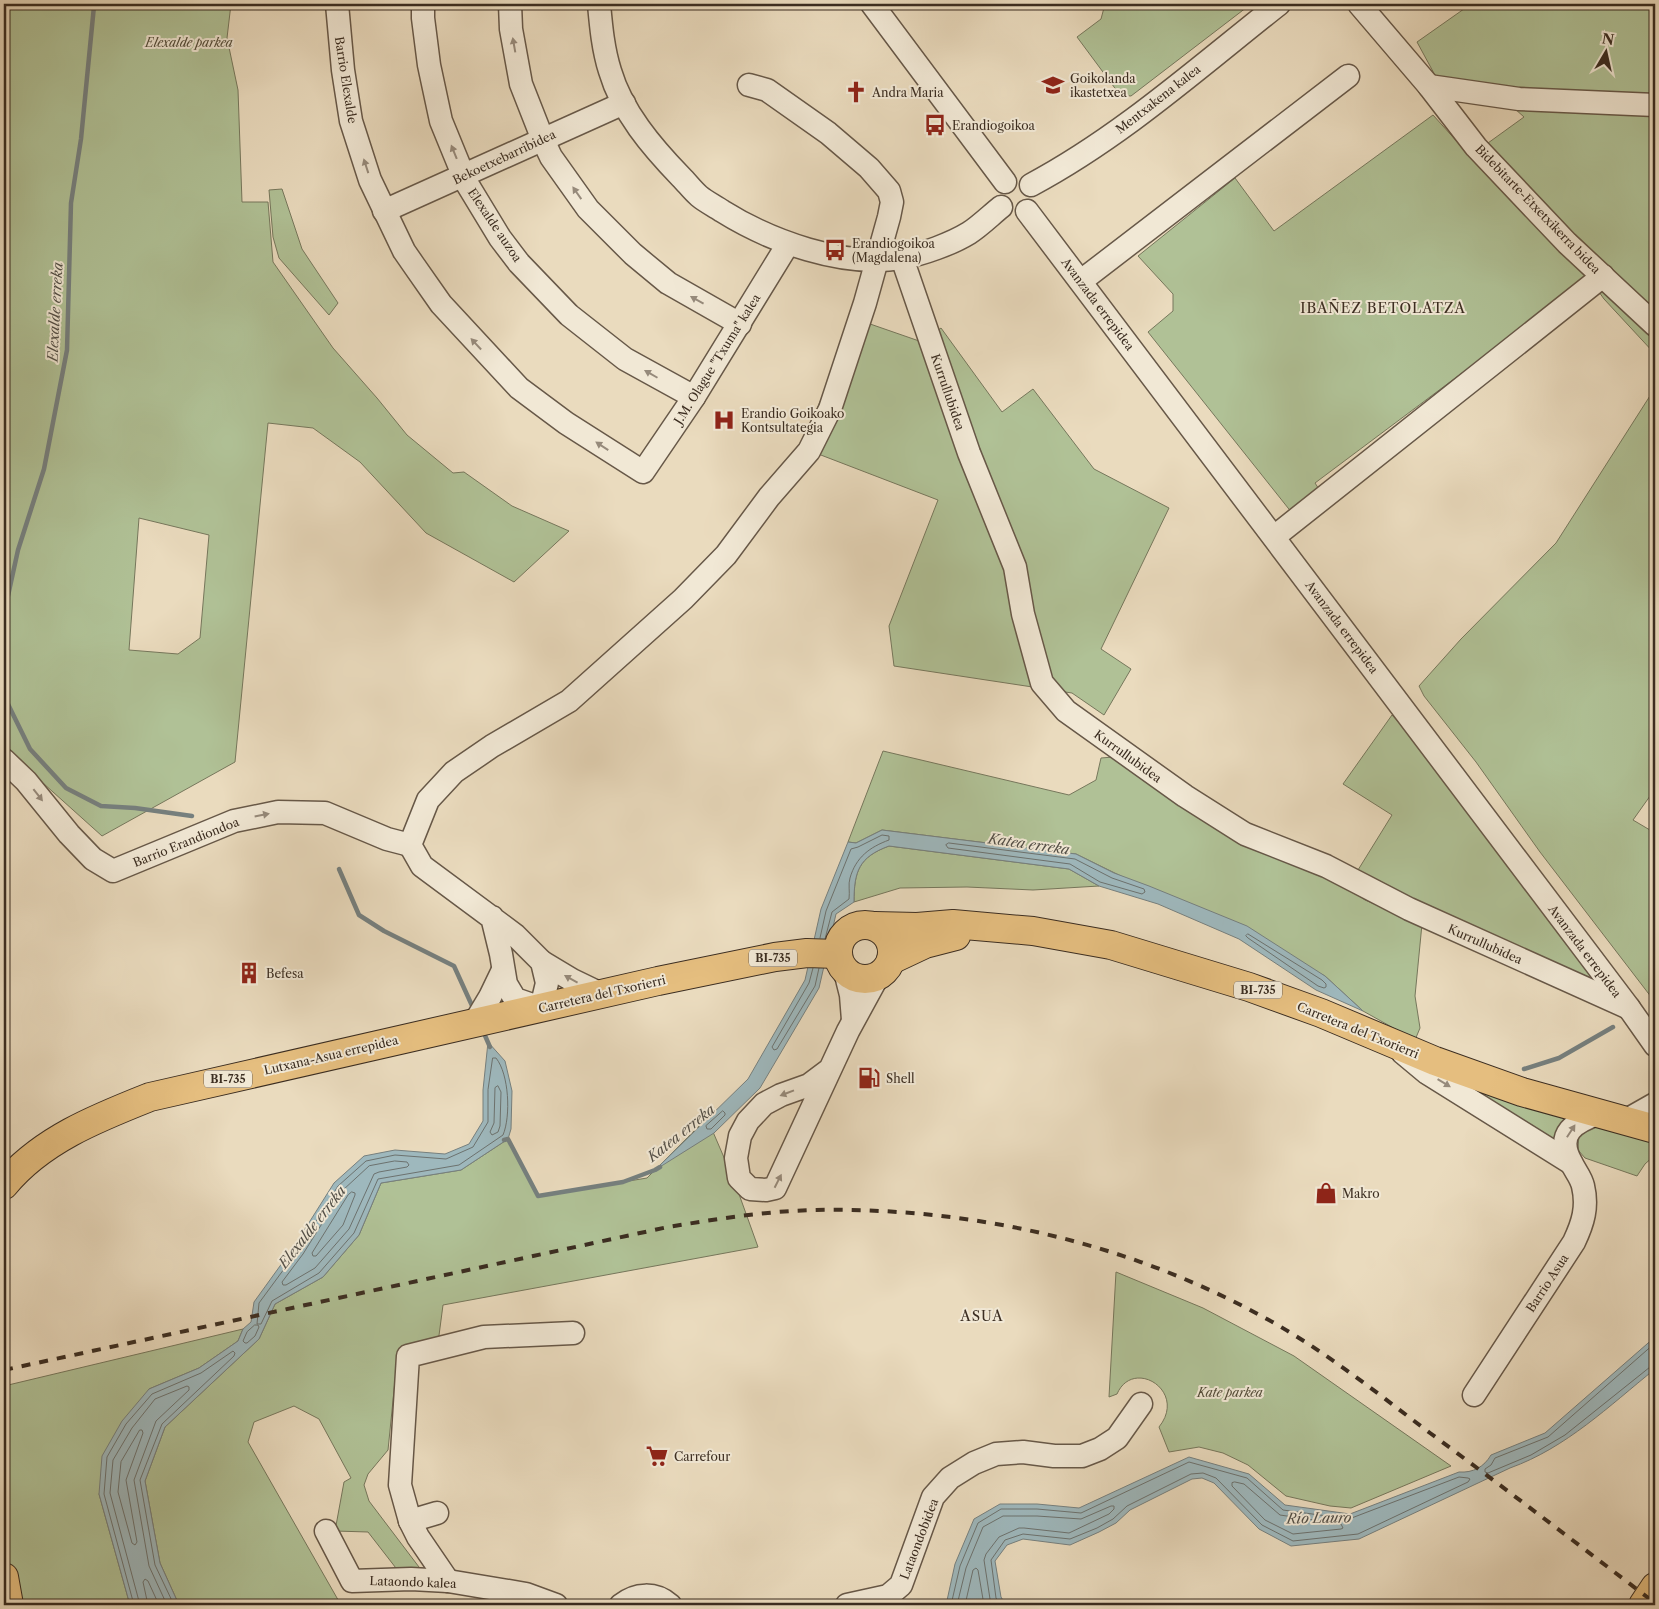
<svg xmlns="http://www.w3.org/2000/svg" width="1659" height="1609" viewBox="0 0 1659 1609" font-family="'Libre Caslon Text',serif">
	<rect width="100%" height="100%" fill="#eadbbe"/>
	<filter id="stains"><feTurbulence type="fractalNoise" baseFrequency=".004" numOctaves="4"/><feColorMatrix values="0 0 0 0 .2 0 0 0 0 .09 0 0 0 0 .02 0 0 0 .5 -.17"/></filter>
	<radialGradient id="worn" r=".72"><stop offset=".6" stop-color="#630" stop-opacity="0"/><stop offset="1" stop-color="#630" stop-opacity=".3"/></radialGradient>
	<g fill="#b0c196" stroke="#76775c" fill-rule="evenodd">
		<path d="M4 4H231L227 38 238 90 242 202H268L273 262 333 348 377 398 407 435 453 473 464 472 512 506 569 531 514 582 426 533 360 462 313 428 268 423 235 762 102 836 4 748ZM139 518 209 535 200 638 178 654 129 650Z"/>
		<polygon points="1105,4 1251,4 1131,96 1120,95 1077,37 1101,19"/>
		<polygon points="1471,4 1655,4 1655,354 1604,299 1589,278 1315,483 1328,503 1300,523 1148,332 1173,311 1173,294 1138,256 1235,178 1274,231 1433,115 1470,156 1524,117 1486,83 1436,77 1417,42"/>
		<polygon points="282,189 302,249 338,303 329,315 279,258 273,237 269,190"/>
		<polygon points="850,317 922,342 941,328 1002,412 1033,389 1094,469 1169,508 1101,649 1131,669 1104,715 1072,693 894,666 889,626 938,500 800,447 823,395"/>
		<polygon points="1655,388 1655,789 1633,820 1655,833 1655,1002 1540,852 1476,762 1424,696 1419,686 1461,639 1556,543"/>
		<polygon points="1392,715 1413,738 1508,864 1551,924 1592,974 1582,982 1414,907 1358,870 1392,815 1343,784"/>
		<polygon points="883,751 1069,795 1096,780 1101,758 1113,757 1323,871 1365,900 1422,924 1415,996 1420,1028 1415,1040 1363,1011 1325,976 1076,854 882,830 856,843 848,842"/>
		<path d="M889 846 1069 869 1099 886 1033 890 967 887 900 888 854 902C854 871 859 857 889 846Z"/>
		<path d="M1454 1080 1565 1118C1558 1126 1557 1133 1557 1143Z"/>
		<polygon points="707,1118 735,1183 758,1247 443,1305 438,1343 398,1351 388,1450 368,1474 364,1485 369,1501 422,1571 399,1572 368,1532 335,1531 344,1482 351,1478 319,1419 294,1406 254,1422 248,1442 341,1605 179,1605 160,1563 145,1481 165,1427 259,1339 275,1304 323,1277 359,1235 381,1183 461,1170 508,1139 538,1196 647,1178"/>
		<polygon points="1595,1126 1655,1143 1655,1155 1645,1164 1637,1176 1585,1158 1578,1150 1579,1133"/>
		<path d="M1116 1272 1203 1308 1294 1356 1451 1466 1351 1508 1330 1506 1286 1496 1248 1465 1223 1453 1199 1447 1169 1452 1159 1427C1188 1391 1133 1357 1117 1394L1109 1397Z"/>
		<polygon points="243,1329 238,1341 199,1368 149,1389 99,1494 130,1605 4,1605 4,1386"/>
	</g>
	<g fill="#9eb8bd" stroke="#76807f">
		<path d="M882 830 1076 854 1114 873 1149 886 1247 926 1325 976 1363 1011 1316 990 1239 939 1158 904 1099 886 1069 869 889 846C859 857 854 871 854 902L836 914 819 988 760 1088 714 1133 655 1170 748 1079 805 980 821 909 848 842 856 843Z"/>
		<polygon points="488,1042 505,1061 512,1091 511,1129 508,1139 461,1170 381,1183 359,1235 323,1277 275,1304 259,1339 165,1427 145,1481 160,1563 179,1605 130,1605 99,1494 102,1456 122,1421 149,1389 199,1368 238,1341 243,1329 251,1322 254,1302 293,1248 334,1183 364,1156 395,1150 445,1154 469,1144 483,1121 483,1090"/>
		<path d="M1655 1337V1369C1609 1406 1566 1448 1510 1468L1359 1539 1291 1546 1259 1529 1214 1483 1202 1478 1192 1479 1130 1510 1116 1523 1099 1532 1070 1545 1023 1539 1007 1545 995 1561 1001 1597 1006 1605H946L955 1564 974 1519 1000 1504H1037L1079 1508 1189 1457 1249 1474 1285 1505 1350 1514 1459 1472C1473 1473 1484 1467 1491 1455L1545 1433Z"/>
	</g>
	<g fill="none" stroke-linecap="round" stroke-linejoin="round">
		<g stroke="#6c726f" stroke-width="1">
			<polygon points="949,843 1075,859 1112,878 1144,889 1145,892 1142,894 1100,882 1070,864 948,848 946,845"/>
			<polygon points="1248,934 1322,980 1326,984 1326,987 1324,988 1318,986 1248,938 1246,936"/>
			<path d="M820 938 826 911 851 849 858 847 882 835 889 836V840C870 847 856 857 850 878 848 884 850 892 849 899L832 912 825 939"/>
			<polyline points="813,968 809,983 772,1047 774,1050 777,1049 815,986 819,968"/>
			<path d="M493 1058H496C509 1074 511 1116 503 1135L459 1165 378 1179 354 1233 319 1273 272 1301 261 1324H257L259 1303 298 1250 338 1186 366 1161 395 1155 446 1159 473 1147 488 1122V1090Z"/>
			<polygon points="498,1086 501,1092 500,1126 498,1132 492,1135 490,1132 494,1123 495,1088"/>
			<polygon points="723,1111 725,1113 725,1115 711,1129 707,1129 706,1126"/>
			<polygon points="395,1161 407,1162 409,1165 407,1167 379,1172 374,1174 349,1229 315,1268 286,1285 283,1285 282,1282 303,1254 343,1190 369,1166"/>
			<polygon points="352,1192 355,1193 355,1195 343,1225 316,1256 313,1256 312,1253 348,1195"/>
			<polygon points="255,1325 258,1325 259,1327 255,1336 247,1343 245,1343 243,1341 247,1332"/>
			<polyline points="1655,1343 1548,1437 1495,1458 1491,1465 1485,1469 1485,1472 1488,1473 1531,1455 1565,1435 1650,1367 1655,1366"/>
			<polygon points="140,1430 142,1430 143,1433 126,1480 137,1542 135,1545 132,1543 118,1492 121,1462"/>
			<polygon points="1235,1482 1244,1484 1280,1515 1341,1524 1343,1528 1341,1529 1293,1534 1265,1520 1232,1486 1232,1483"/>
			<polyline points="134,1605 104,1494 107,1457 126,1424 152,1394 201,1373 233,1351 235,1353 234,1356 162,1424 140,1480 155,1565 174,1605"/>
			<polyline points="140,1605 110,1493 113,1460 132,1428 155,1399 187,1386 189,1387 189,1390 156,1421 134,1480 149,1566 167,1605"/>
			<polyline points="148,1605 143,1582 145,1579 148,1581 159,1605"/>
			<polyline points="951,1605 960,1566 978,1523 1001,1509 1037,1509 1081,1513 1189,1462 1247,1478 1283,1510 1349,1519 1459,1477 1468,1478 1470,1479 1468,1482 1358,1534 1293,1541 1262,1525 1216,1478 1203,1473 1191,1474 1127,1506 1113,1519 1097,1528 1070,1539 1023,1534 1005,1540 991,1560 996,1598 1000,1605"/>
			<polyline points="957,1605 966,1568 983,1527 1003,1516 1037,1516 1081,1519 1111,1506 1114,1506 1114,1509 1109,1514 1069,1533 1024,1528 1019,1528 999,1537 986,1554 984,1560 990,1599 993,1605"/>
			<polyline points="965,1605 973,1570 976,1568 978,1570 984,1605"/>
		</g>
		<g stroke="#76807f" stroke-width="4.5">
			<polyline points="4,614 18,550 44,469 67,350 71,203 81,139 94,6"/>
			<polyline points="4,696 30,749 66,788 101,806 135,808 192,816"/>
			<polyline points="339,869 359,915 384,931 454,966 474,1010"/>
			<polyline points="483,1031 490,1047"/>
			<polyline points="1524,1069 1559,1058 1613,1027"/>
			<polyline points="504,1140 508,1139 538,1196 623,1182 655,1170 660,1167"/>
		</g>
		<g stroke="#675848" stroke-width="25">
			<g id="minor">
				<polyline points="337,4 343,70 351,121 370,180 404,251 413,264 441,304 519,388 566,423 643,472 694,397 788,244"/>
				<polyline points="423,4 423,18 429,65 441,121 466,182 500,238 519,263 569,315 625,359 694,397"/>
				<polyline points="510,4 511,29 521,84 543,140 551,157 588,209 633,254 668,283 740,324"/>
				<path d="M599 4C601 26 603 49 610 71 622 112 652 147 681 177 687 183 693 191 699 196 706 202 715 206 722 211 770 241 843 268 902 258 923 254 951 244 969 233 980 226 991 215 1001 207"/>
				<polyline points="872,4 1005,182"/>
				<polyline points="1359,4 1429,86 1476,147 1567,243 1655,325"/>
				<polyline points="1429,86 1519,99 1655,105"/>
				<path d="M1031 185C1121 137 1199 67 1279 4"/>
				<polyline points="384,211 624,103"/>
				<polyline points="1027,211 1629,1008 1655,1045"/>
				<polyline points="902,258 969,453 1015,567 1023,614 1042,683 1066,711 1185,796 1245,834 1326,866 1409,909 1629,1008"/>
				<polyline points="1081,281 1348,76"/>
				<polyline points="1274,537 1603,276"/>
				<polyline points="4,760 26,781 69,834 93,859 113,871 234,821 278,812 325,813 387,839 410,845"/>
				<polyline points="492,917 501,954 506,984 515,999 541,1008 547,983 542,962 515,935 422,866 410,845 428,800 454,772 492,746 569,701 683,599 726,555 769,497 809,451 830,409 865,303 889,217 892,202 889,191 869,168 828,133 767,90 749,85"/>
				<polyline points="542,962 572,980 601,994"/>
				<polyline points="845,971 851,995 853,1020"/>
				<polyline points="475,1022 490,997 503,970"/>
				<polyline points="1403,1053 1427,1073 1571,1163"/>
				<polyline points="829,1070 809,1085 781,1095 764,1104 748,1121 740,1136 736,1158 739,1178 750,1189 766,1190 775,1188 848,1031 878,976"/>
				<polyline points="1625,1121 1655,1104"/>
				<path d="M1474 1395 1574 1242C1583 1223 1588 1207 1583 1186 1581 1177 1575 1171 1571 1162 1555 1133 1575 1122 1600 1113"/>
				<polyline points="410,1521 437,1513"/>
				<polyline points="326,1531 352,1581 411,1579 448,1581 526,1594 556,1605"/>
				<polyline points="448,1581 418,1537 410,1521 400,1485 408,1356 484,1337 573,1333"/>
				<path d="M621 1605C636 1593 655 1592 670 1605"/>
				<polyline points="847,1605 888,1596 901,1585 933,1497 950,1478 974,1463 996,1454 1023,1452 1054,1456 1082,1456 1100,1449 1117,1438 1141,1404"/>
			</g>
		</g>
		<g stroke="#3b2d21" stroke-width="30">
			<g id="major">
				<circle cx="865" cy="952" r="27"/>
				<polyline points="875,926 917,927 953,924 1033,931 1111,945 1249,987 1321,1013 1435,1061 1522,1092 1655,1129"/>
				<polyline points="891,960 925,944 956,936"/>
				<path d="M4 1185C41 1140 97 1118 150 1097L658 981 775 957 807 953 837 954"/>
				<polyline points="4,1577 9,1605"/>
				<polyline points="1643,1605 1655,1587"/>
			</g>
		</g>
		<use href="#minor" stroke="#f1e8d5" stroke-width="22"/>
		<use href="#major" stroke="#e5be7f" stroke-width="28"/>
		<path stroke="#3b2d21" stroke-width="4" stroke-dasharray="9 9" stroke-linecap="butt" d="M4 1370 668 1227C717 1219 766 1211 816 1210 973 1207 1130 1243 1267 1319 1325 1351 1377 1393 1430 1433 1506 1489 1580 1546 1655 1603"/>
	</g>
	<defs><path id="oneway-solid" d="M-6-.8H1V-3.2L6.5 0L1 3.2V.8H-6Z" transform="scale(1.25)"/></defs>
	<g fill="#968a7b">
		<use href="#oneway-solid" transform="translate(514 45) rotate(-100)"/>
		<use href="#oneway-solid" transform="translate(454 152) rotate(-112)"/>
		<use href="#oneway-solid" transform="translate(366 166) rotate(-108)"/>
		<use href="#oneway-solid" transform="translate(577 193) rotate(-125)"/>
		<use href="#oneway-solid" transform="translate(697 300) rotate(-151)"/>
		<use href="#oneway-solid" transform="translate(476 344) rotate(-133)"/>
		<use href="#oneway-solid" transform="translate(651 374) rotate(-150)"/>
		<use href="#oneway-solid" transform="translate(602 446) rotate(-147)"/>
		<use href="#oneway-solid" transform="translate(38 795) rotate(52)"/>
		<use href="#oneway-solid" transform="translate(262 815) rotate(-11)"/>
		<use href="#oneway-solid" transform="translate(571 979) rotate(-151)"/>
		<use href="#oneway-solid" transform="translate(1444 1083) rotate(31)"/>
		<use href="#oneway-solid" transform="translate(787 1093) rotate(159)"/>
		<use href="#oneway-solid" transform="translate(1571 1131) rotate(-57)"/>
		<use href="#oneway-solid" transform="translate(778 1181) rotate(-63)"/>
	</g>
	<defs>
		<g id="school-bare" transform="scale(1.725)"><path d="M0-5L7-2L0 1L-7-2ZM-4 1L0 2.5L4 1V4Q0 6-4 4Z" fill="#8f2418" stroke="#f1e8d5" stroke-width="2.5" paint-order="stroke"/></g>
		<g id="church-bare" transform="scale(1.725)"><path d="M-1.2-6h2.4v3.5h3.3v2.4h-3.3V6h-2.4V-.1h-3.3v-2.4h3.3Z" fill="#8f2418" stroke="#f1e8d5" stroke-width="2.5" paint-order="stroke"/></g>
		<g id="bus-bare" transform="scale(1.725)"><path d="M-5-6H5V4H4V6H2V4H-2V6H-4V4H-5ZM-3.5-4V0h7V-4ZM-3.5 1.2v1.5H-2V1.2ZM2 1.2v1.5H3.5V1.2Z" fill="#8f2418" stroke="#f1e8d5" stroke-width="2.5" paint-order="stroke"/></g>
		<g id="hospital-bare" transform="scale(1.725)"><path d="M-5-5h3v3.5h4V-5h3V5h-3V1.5h-4V5h-3Z" fill="#8f2418" stroke="#f1e8d5" stroke-width="2.5" paint-order="stroke"/></g>
		<g id="building-bare" transform="scale(1.725)"><path d="M-4-6H4V6H1V3H-1V6H-4ZM-2.5-4.3h1.7v1.8h-1.7ZM.8-4.3h1.7v1.8H.8ZM-2.5-1h1.7V.8h-1.7ZM.8-1h1.7V.8H.8Z" fill="#8f2418" stroke="#f1e8d5" stroke-width="2.5" paint-order="stroke"/></g>
		<g id="fuel-bare" transform="scale(1.725)"><path d="M-5.5-6h7V0h2V4h1.3V-2.5L3-4.5l.8-.8L6-3V5H2.5V1h-1V6h-7ZM-4.2-4.7v3.2H.2V-4.7Z" fill="#8f2418" stroke="#f1e8d5" stroke-width="2.5" paint-order="stroke"/></g>
		<g id="shop-bare" transform="scale(1.725)"><path d="M-5-2.5h2.3a2.7 3.5 0 0 1 5.4 0H5L5.5 6h-11ZM-1.5-2.5h3a1.5 2.3 0 0 0-3 0Z" fill="#8f2418" stroke="#f1e8d5" stroke-width="2.5" paint-order="stroke"/></g>
		<g id="supermarket-bare" transform="scale(1.725)"><path d="M-6-5.5h2.5l.6 2H6L4.5 2H-2.5L-4.4-4H-6ZM-1.5 3.2a1.3 1.3 0 1 0 .1 0ZM3 3.2a1.3 1.3 0 1 0 .1 0Z" fill="#8f2418" stroke="#f1e8d5" stroke-width="2.5" paint-order="stroke"/></g>
	</defs>
	<g fill-rule="evenodd">
		<use href="#school-bare" x="1053" y="85"/>
		<use href="#church-bare" x="856" y="92"/>
		<use href="#bus-bare" x="935" y="125"/>
		<use href="#bus-bare" x="835" y="250"/>
		<use href="#hospital-bare" x="724" y="420"/>
		<use href="#building-bare" x="249" y="973"/>
		<use href="#fuel-bare" x="869" y="1078"/>
		<use href="#shop-bare" x="1326" y="1193"/>
		<use href="#supermarket-bare" x="657" y="1456"/>
	</g>
	<g text-anchor="middle" dominant-baseline="central" stroke-width="4" stroke-linejoin="round" paint-order="stroke">
		<g fill="#f1e8d5" stroke="#726557" stroke-width="1">
			<rect x="749" y="949.5" width="48" height="17" rx="4"/>
			<rect x="1234" y="981.5" width="48" height="17" rx="4"/>
			<rect x="204" y="1070.5" width="48" height="17" rx="4"/>
		</g>
		<g font-size="11" font-weight="bold" fill="#3b2d21">
			<text x="773" y="958">BI-735</text>
			<text x="1258" y="990">BI-735</text>
			<text x="228" y="1079">BI-735</text>
		</g>
		<g font-size="12" font-style="italic" fill="#524b38" stroke="#f1e8d5">
			<text x="189" y="42">Elexalde parkea</text>
			<text x="1230" y="1392">Kate parkea</text>
		</g>
		<g font-size="12" fill="#3b2d21" stroke="#f1e8d5" text-anchor="start">
			<text x="1070" y="78">Goikolanda<tspan x="1070" dy="14">ikastetxea</tspan></text>
			<text x="872" y="92">Andra Maria</text>
			<text x="952" y="125">Erandiogoikoa</text>
			<text x="852" y="243">Erandiogoikoa<tspan x="852" dy="14">(Magdalena)</tspan></text>
			<text x="741" y="413">Erandio Goikoako<tspan x="741" dy="14">Kontsultategia</tspan></text>
			<text x="266" y="973">Befesa</text>
			<text x="886" y="1078">Shell</text>
			<text x="1342" y="1193">Makro</text>
			<text x="674" y="1456">Carrefour</text>
		</g>
		<g font-size="12" fill="#3b2d21" stroke="#f1e8d5">
			<text transform="translate(346 80) rotate(81)">Barrio Elexalde</text>
			<text transform="translate(1158 99) rotate(-38)">Mentxakena kalea</text>
			<text transform="translate(504 157) rotate(-25)">Bekoetxebarribidea</text>
			<text transform="translate(1538 209) rotate(46)">Bidebitarte-Etxetxikerra bidea</text>
			<text transform="translate(495 225) rotate(56)">Elexalde auzoa</text>
			<text transform="translate(1098 304) rotate(53)">Avanzada errepidea</text>
			<text transform="translate(717 359) rotate(-58)">J.M. Olague "Txuma" kalea</text>
			<text transform="translate(948 392) rotate(71)">Kurrullubidea</text>
			<text transform="translate(1342 627) rotate(53)">Avanzada errepidea</text>
			<text transform="translate(1128 756) rotate(36)">Kurrullubidea</text>
			<text transform="translate(186 842) rotate(-22)">Barrio Erandiondoa</text>
			<text transform="translate(1485 944) rotate(24)">Kurrullubidea</text>
			<text transform="translate(1585 951) rotate(53)">Avanzada errepidea</text>
			<text transform="translate(602 994) rotate(-13)">Carretera del Txorierri</text>
			<text transform="translate(1358 1030) rotate(22)">Carretera del Txorierri</text>
			<text transform="translate(331 1055) rotate(-13)">Lutxana-Asua errepidea</text>
			<text transform="translate(1547 1283) rotate(-57)">Barrio Asua</text>
			<text transform="translate(919 1539) rotate(-69)">Lataondobidea</text>
			<text transform="translate(413 1582) rotate(2)">Lataondo kalea</text>
		</g>
		<g font-size="14" letter-spacing="1" fill="#3b2d21" stroke="#f1e8d5">
			<text x="1383" y="308">IBAÑEZ BETOLATZA</text>
			<text x="982" y="1316">ASUA</text>
		</g>
		<g font-size="14" font-style="italic" fill="#545048" stroke="#f1e8d5">
			<text transform="translate(55 312) rotate(-87)">Elexalde erreka</text>
			<text transform="translate(1029 844) rotate(8)">Katea erreka</text>
			<text transform="translate(681 1133) rotate(-39)">Katea erreka</text>
			<text transform="translate(312 1227) rotate(-52)">Elexalde erreka</text>
			<text transform="translate(1319 1518) rotate(-1)">Río Lauro</text>
		</g>
	</g>
	<rect width="1659" height="1609" fill="none" stroke="#eadbbe" stroke-width="20"/>
	<rect x="5" y="5" width="1649" height="1599" fill="none" stroke="#3b2d21" stroke-width="2.5"/>
	<rect x="10" y="10" width="1639" height="1589" fill="none" stroke="#3b2d21"/>
	<g transform="translate(1606 52) rotate(9)" stroke="#f1e8d5" stroke-width="4" paint-order="stroke">
	<path d="M0-4L9 19L0 12L-9 19Z" fill="#3b2d21"/>
	<text y="-8" font-size="14" font-weight="bold" text-anchor="middle" fill="#3b2d21">N</text>
	</g>
	<rect width="100%" height="100%" filter="url(#stains)"/>
	<rect width="100%" height="100%" fill="url(#worn)"/>
</svg>
